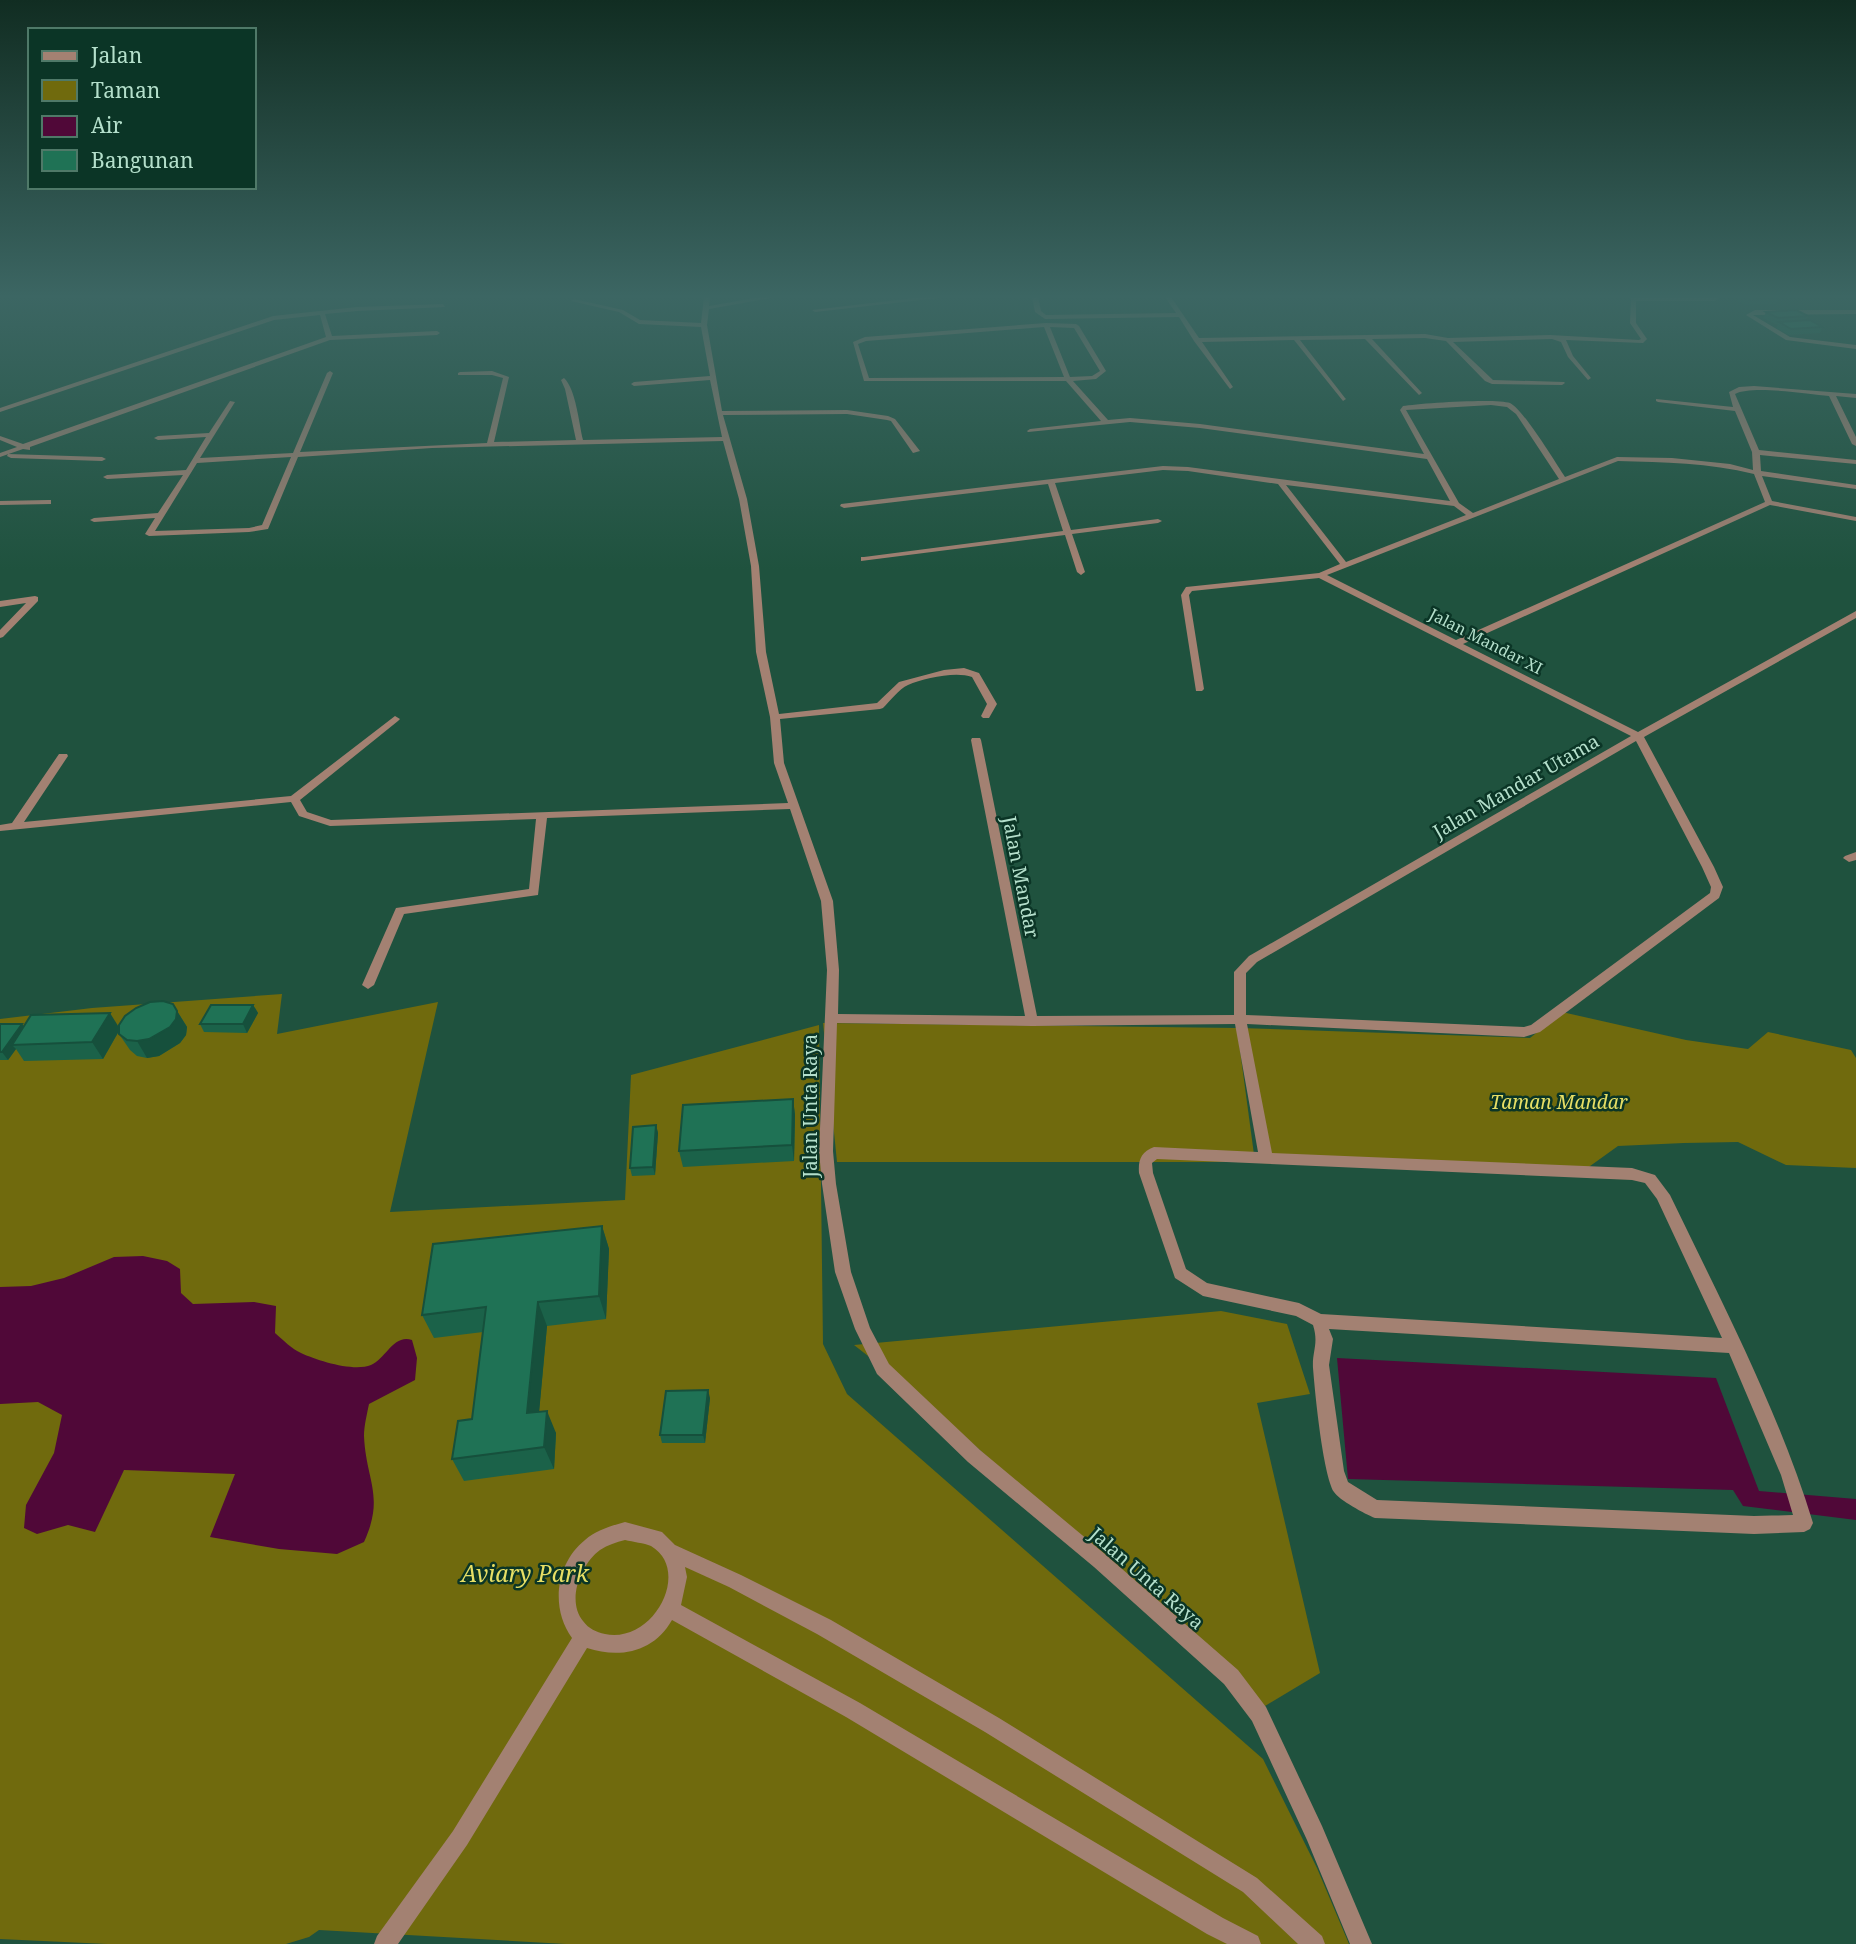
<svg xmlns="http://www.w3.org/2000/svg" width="1856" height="1944" viewBox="0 0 1856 1944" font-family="'Noto Serif',serif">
	<rect width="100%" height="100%" fill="#1f523e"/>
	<g fill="#706a0d">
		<polygon points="282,994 277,1034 438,1002 390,1212 625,1200 631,1075 819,1025 823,1344 847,1394 1263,1759 1317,1868 1349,1944 566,1944 319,1930 309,1937 286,1944 107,1944 0,1939 0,1019 92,1008"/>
		<polygon points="1562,1012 1686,1040 1748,1049 1768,1032 1851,1050 1856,1058 1856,1168 1786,1165 1738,1142 1684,1143 1618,1146 1579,1174 1261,1163 1240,1028 1530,1038"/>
		<polygon points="823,1023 1237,1028 1255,1162 837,1162"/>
		<polygon points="1221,1311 1287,1324 1310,1394 1257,1403 1320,1673 1265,1706 923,1399 854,1345"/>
	</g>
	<g fill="#500838">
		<path d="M143 1256 167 1261 180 1269 181 1293 193 1304 254 1302 276 1306 275 1333C283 1340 292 1349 301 1353 318 1361 354 1372 371 1365 386 1359 393 1334 412 1340L417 1358 415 1380 369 1404C367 1414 364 1426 364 1436 366 1481 385 1496 364 1542L337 1554 279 1549 210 1537 235 1474 124 1470 95 1532 68 1525 37 1534 24 1528 26 1505 54 1453 62 1415 38 1402 0 1404V1287L31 1286 64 1278 114 1257Z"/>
		<polygon points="1337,1358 1716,1378 1759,1491 1856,1499 1856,1520 1743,1506 1733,1490 1348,1479"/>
	</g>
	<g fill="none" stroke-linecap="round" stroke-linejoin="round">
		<g fill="#a38172" fill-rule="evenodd">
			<path d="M704 297H710L709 306 760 297H776L709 309 707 325 722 411 847 410 888 416 895 419 920 451 913 453 891 421 887 420 847 414 723 415 747 499 759 566 766 652 779 714 877 703 899 682 944 670 964 668 979 673 997 704 989 718H983L981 716 987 704 972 677C956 671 924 678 908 685 899 689 890 701 883 708L880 709 780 719 784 763 833 901 839 970 838 1014 1025 1016 971 740 972 738H980L981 740 1037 1016 1234 1015V972L1249 956 1631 736 1319 578 1192 591 1189 595 1204 689 1202 691H1196L1181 595 1186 587 1319 573 1340 564 1278 484 1188 471 1163 470 1055 483 1071 530 1158 519 1162 521 1158 523 1072 534 1085 572 1081 575 1077 572 1065 535 861 561V557H864L1063 531 1048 484 844 508 840 506 841 504 1163 466 1188 467 1450 501 1427 459 1200 428 1130 422 1028 432 1027 431 1030 429 1101 421 1066 381H864L853 342 865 337 1046 323 1076 324 1079 326 1106 371 1096 379 1073 381 1108 420 1130 418 1200 424 1424 454 1400 410 1403 406C1420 403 1497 398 1510 403 1523 409 1555 462 1565 477L1617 457 1672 458 1730 464 1753 470 1752 452 1735 411 1658 402 1656 401V399L1733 407 1729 392 1739 387 1754 386 1856 394V398L1836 396 1856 437V446L1852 444 1829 396C1807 394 1752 385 1735 394L1759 450 1856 460V464L1760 455 1761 471 1856 485V489L1762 476 1772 501 1856 517V521L1770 505 1463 644 1638 732 1856 611V618L1644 737 1714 867 1723 887 1719 898 1540 1032 1524 1037 1247 1024 1272 1153 1632 1168 1655 1175 1670 1195C1721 1301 1779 1411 1813 1523L1810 1529 1804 1532 1754 1534 1375 1518C1365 1514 1339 1500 1334 1492 1323 1474 1315 1393 1313 1368 1312 1351 1319 1344 1313 1325L1296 1316 1203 1296 1175 1278 1139 1173C1138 1160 1141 1152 1154 1147L1258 1152 1235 1024 1032 1026 837 1023 833 1151 836 1184 851 1272 870 1328 889 1364 980 1450 1106 1555 1238 1670 1266 1707 1322 1826 1372 1944H1350L1307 1840 1252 1721 1224 1684 1094 1567 968 1462 877 1374 855 1329 835 1272 822 1184 819 1151 827 970 821 901 790 809 547 818 538 895 404 914 374 985 368 989 362 985 396 908 529 889 536 819 330 826 299 816 291 802 0 831V825L12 823 59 754H67L68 756 24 822 291 796 395 716 400 719 398 721 300 800 307 812 331 820 788 803 774 763 770 717 756 652 751 566 739 499 723 441 432 448 298 457 268 529 249 532 149 536 145 534 155 518 94 522 90 520 94 518 158 513 183 475 107 479 103 477 107 475 186 470 206 437 158 440 154 438 158 436 209 433 230 401 235 402 200 458 293 453 327 373 330 371 333 373 300 452 487 443 503 378 492 375H458V373L460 372 492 371 509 377 494 442 576 440 565 389 561 380 564 378C576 389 579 424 583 440L722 437 710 380 634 386 631 384 634 382 710 376 701 327 639 324 619 312 571 301 574 299 623 310 640 320 701 323ZM1044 327 1064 377 869 378 858 344 866 341ZM1050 327 1074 328 1100 371 1092 376 1070 377ZM1491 405 1507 407 1516 414 1559 479 1473 513 1459 503 1406 410ZM291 457 262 525 249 528 155 531 197 463ZM1618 461C1664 462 1709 463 1754 474L1765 502 1456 640 1327 575ZM1286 485 1454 506 1466 515 1346 562ZM1636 741 1702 867 1711 887 1710 893 1531 1025 1524 1027 1246 1015V973L1257 962ZM1157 1159 1632 1180 1645 1183 1657 1199 1722 1338 1321 1314 1299 1303 1207 1283 1186 1269 1153 1173 1152 1163ZM1329 1329 1729 1353 1781 1475 1793 1515 1754 1516 1377 1500 1348 1482 1344 1471 1329 1365 1333 1339Z"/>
			<polygon points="923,297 947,297 815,312 812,310"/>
			<polygon points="1032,297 1038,297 1041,311 1046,315 1176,313 1165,297 1171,297 1199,338 1425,334 1448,338 1550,335 1639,340 1641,339 1630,323 1631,298 1716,297 1718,299 1715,301 1636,301 1636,323 1647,339 1643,343 1566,340 1573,356 1591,378 1588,380 1568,357 1561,342 1552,339 1453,342 1493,380 1564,382 1565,383 1562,385 1492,384 1485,381 1446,341 1425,338 1372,339 1421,392 1422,393 1419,395 1365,339 1300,340 1345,398 1346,399 1343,401 1294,340 1202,342 1233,387 1230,389 1194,341 1179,317 1045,319 1035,312"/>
			<polygon points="443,304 445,307 357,311 325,314 332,336 437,331 440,333 437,335 330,340 30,447 30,450 23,449 0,457 0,453 17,447 0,440 0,436 23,444 326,337 320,315 274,320 0,412 0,408 273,316 357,307"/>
			<polygon points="1755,310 1856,310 1856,314 1753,315 1790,337 1856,345 1856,349 1786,340 1746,315"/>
			<polygon points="8,454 102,457 106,459 102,461 11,458 7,456"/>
			<polygon points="48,500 51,500 51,504 0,505 0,501"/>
			<polygon points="35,596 38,597 38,601 3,637 0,638 0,630 26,603 0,607 0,601"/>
			<polygon points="1856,852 1856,860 1849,862 1843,858 1845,856"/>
			<path d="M625 1522 662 1532 675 1545 741 1575 831 1620 999 1718 1257 1878 1322 1936 1325 1944H1298L1243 1892 985 1732 817 1634 729 1587 685 1567 687 1577 681 1605 860 1703 1223 1918 1258 1936 1261 1944H1227L1207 1934 846 1717 672 1620C654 1652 620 1659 587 1648L467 1845 398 1944H374L377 1936 453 1831 572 1638C550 1608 556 1563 585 1540 596 1530 611 1526 625 1522ZM625 1540C633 1542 644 1543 651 1546 692 1570 654 1644 605 1634 596 1632 589 1629 583 1621 566 1600 581 1564 600 1550 608 1545 616 1542 625 1540Z"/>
		</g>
	</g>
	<g fill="#1b6249">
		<polygon points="1736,297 1777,297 1778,298 1776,304 1746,305 1735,300"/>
		<polygon points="1766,312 1808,316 1806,320 1822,327 1820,333 1789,335 1776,328 1778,324 1775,324 1763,318"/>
		<polygon points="253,1005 258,1013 247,1033 204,1032 200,1024"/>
		<polygon points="177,1011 187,1027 186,1035 180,1043 159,1056 147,1058 137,1056 130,1050 119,1034 119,1031 103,1059 24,1061 16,1049 8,1060 0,1060 0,1024 22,1024 23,1027 119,1027"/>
		<polygon points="793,1099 795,1115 794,1161 683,1167 679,1151"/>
		<polygon points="656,1125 658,1133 655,1175 632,1176 630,1168"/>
		<polygon points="602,1226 609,1249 606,1319 547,1326 539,1411 556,1433 554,1469 464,1481 452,1459 472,1419 483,1332 434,1338 422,1315"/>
		<polygon points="710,1398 705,1443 662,1443 660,1435"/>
	</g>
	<g fill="#16503c">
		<polygon points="253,1005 258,1013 247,1033 243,1024"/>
		<polygon points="177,1011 187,1027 186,1035 180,1043 159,1056 147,1058 137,1041"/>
		<polygon points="110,1013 120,1029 103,1059 92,1042"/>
		<polygon points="22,1024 27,1032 12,1045 16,1049 8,1060 2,1052"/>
		<polygon points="793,1099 795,1115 794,1161 792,1145"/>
		<polygon points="656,1125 658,1133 655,1175 653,1167"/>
		<polygon points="602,1226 609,1249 606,1319 599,1296"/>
		<polygon points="538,1302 547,1326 537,1435 527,1413"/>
		<polygon points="708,1390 710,1398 705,1443 703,1435"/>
		<polygon points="547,1411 556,1433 554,1469 544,1447"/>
	</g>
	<g fill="#1f7255" stroke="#16503c" stroke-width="2">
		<polygon points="1744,297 1777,297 1778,298 1749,300"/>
		<polygon points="1796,310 1808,316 1778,318 1766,312"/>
		<polygon points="1810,320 1822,327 1791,329 1779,322"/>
		<polygon points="163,1001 173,1004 177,1011 176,1019 170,1027 149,1039 137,1041 127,1040 119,1034 119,1025 125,1016 136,1008 150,1002"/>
		<polygon points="211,1005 253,1005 243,1024 200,1024"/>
		<polygon points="110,1013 92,1042 12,1045 31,1015"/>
		<polygon points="0,1024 22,1024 2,1052 0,1052"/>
		<polygon points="793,1099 792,1145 679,1151 683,1105"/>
		<polygon points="656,1125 653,1167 630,1168 633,1127"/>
		<polygon points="602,1226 599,1296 538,1302 527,1413 547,1411 544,1447 452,1459 458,1421 472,1419 486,1307 422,1315 433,1244"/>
		<polygon points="708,1390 703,1435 660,1435 666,1391"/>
	</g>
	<linearGradient id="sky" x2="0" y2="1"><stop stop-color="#112d22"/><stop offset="0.52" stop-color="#3c6663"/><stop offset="1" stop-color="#3c6663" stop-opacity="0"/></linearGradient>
	<rect width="1856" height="570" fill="url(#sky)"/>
	<g text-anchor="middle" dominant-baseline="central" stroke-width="5" stroke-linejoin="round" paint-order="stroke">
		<g font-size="16" fill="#b4dfcb" stroke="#0b3526">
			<text transform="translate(1486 641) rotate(27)">Jalan Mandar XI</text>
		</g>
		<g font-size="19" fill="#b4dfcb" stroke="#0b3526">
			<text transform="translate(1516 786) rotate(-30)">Jalan Mandar Utama</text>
			<text transform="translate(1021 877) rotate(79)">Jalan Mandar</text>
			<text transform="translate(810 1106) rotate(-90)">Jalan Unta Raya</text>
			<text transform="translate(1147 1578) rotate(41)">Jalan Unta Raya</text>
		</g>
		<g font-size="19" font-style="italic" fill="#e7df65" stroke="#0b3526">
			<text x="1559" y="1102">Taman Mandar</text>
		</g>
		<g font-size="23" font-style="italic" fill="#e7df65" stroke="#0b3526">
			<text x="525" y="1573">Aviary Park</text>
		</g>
	</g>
	<rect x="28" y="28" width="228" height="161" fill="#0b3526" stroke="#4f7968" stroke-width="2"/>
	<rect x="42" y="51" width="35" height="10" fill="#a38172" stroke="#4f7968" stroke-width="2"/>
	<text x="91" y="63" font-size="21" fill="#b4dfcb">Jalan</text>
	<rect x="42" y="80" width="35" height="21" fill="#706a0d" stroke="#4f7968" stroke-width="2"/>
	<text x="91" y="98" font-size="21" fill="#b4dfcb">Taman</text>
	<rect x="42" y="116" width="35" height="21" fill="#500838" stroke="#4f7968" stroke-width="2"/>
	<text x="91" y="133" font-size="21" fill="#b4dfcb">Air</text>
	<rect x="42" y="150" width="35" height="21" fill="#1f7255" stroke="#4f7968" stroke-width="2"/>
	<text x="91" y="168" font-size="21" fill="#b4dfcb">Bangunan</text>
</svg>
